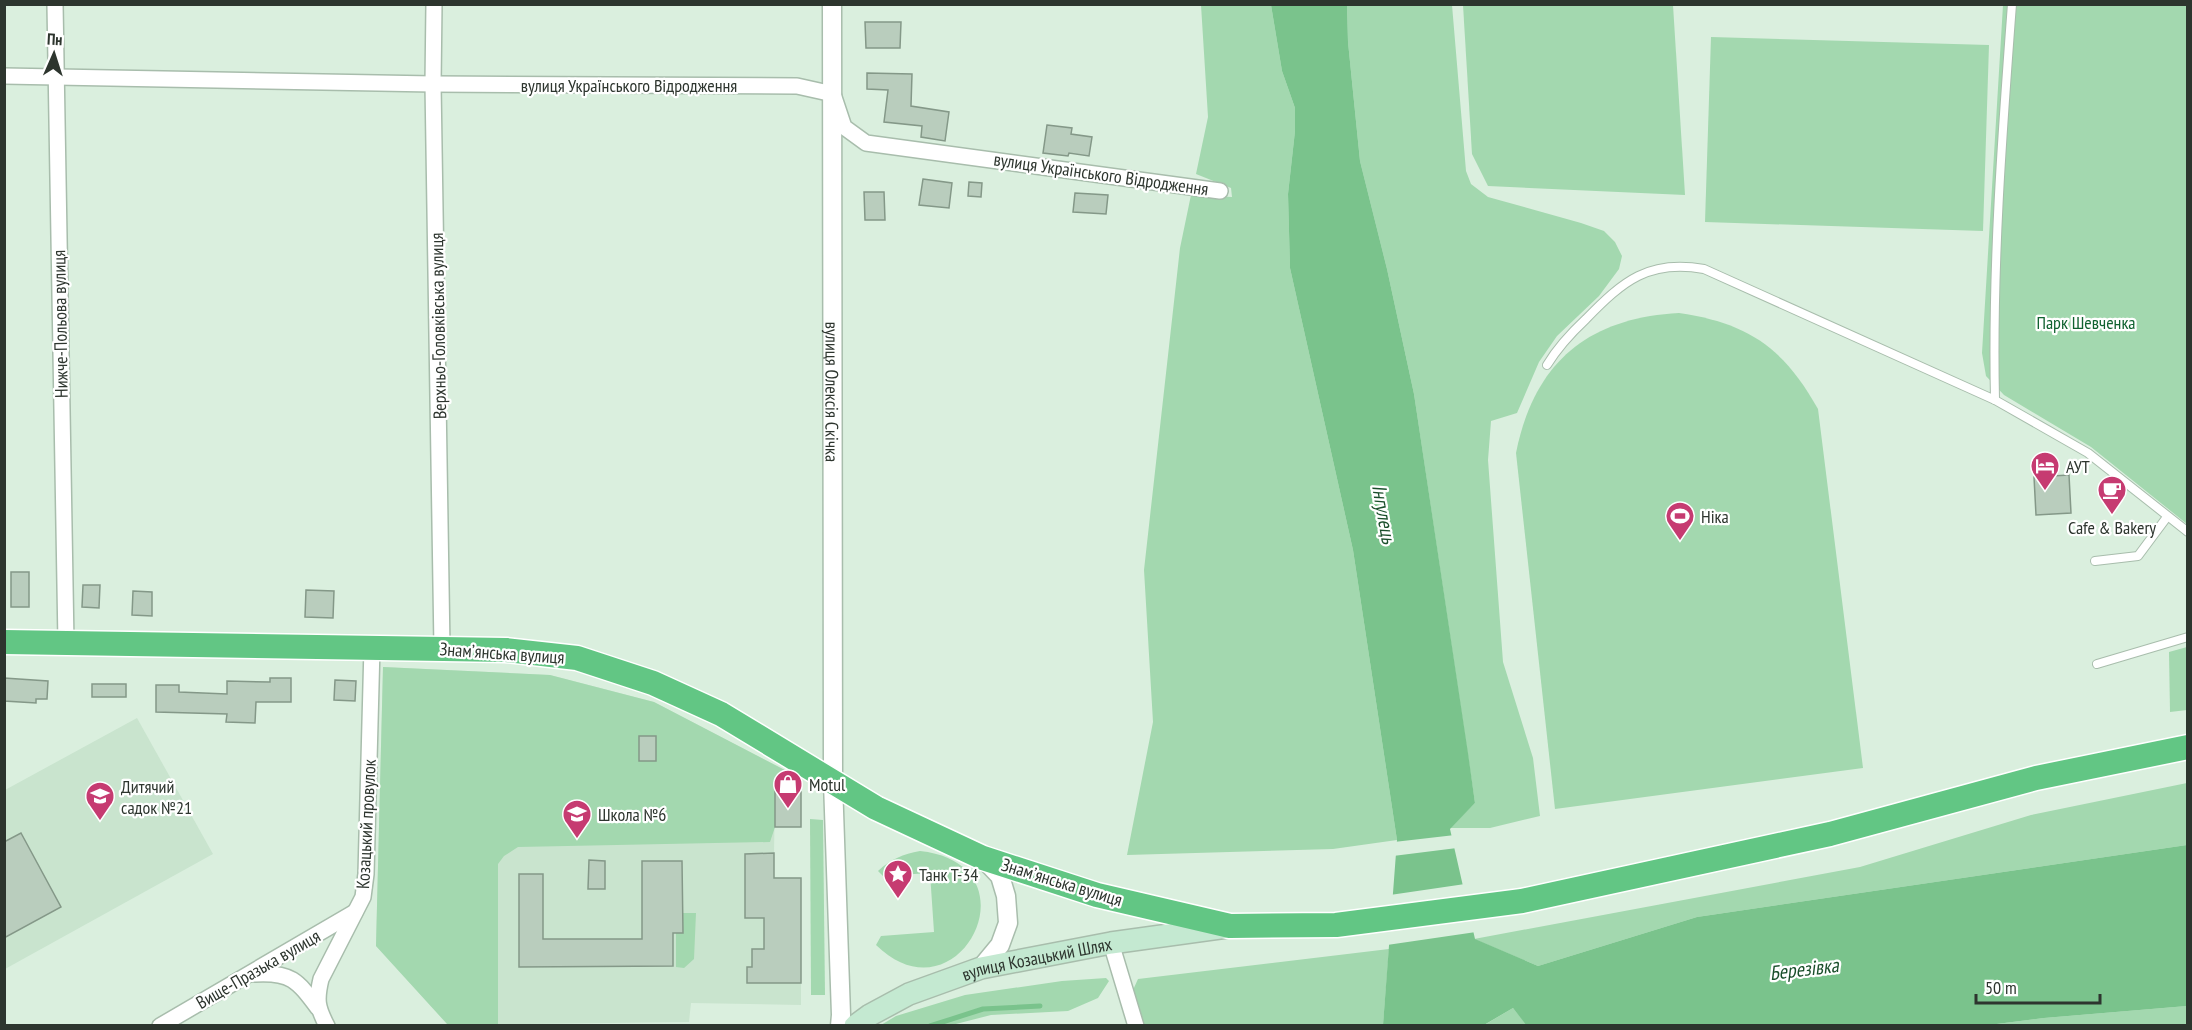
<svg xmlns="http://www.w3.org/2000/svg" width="2192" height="1030" viewBox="0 0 2192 1030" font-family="'PT Sans Narrow',sans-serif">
	<rect width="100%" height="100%" fill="#daefde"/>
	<g fill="#c9e4ce">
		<polygon points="383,667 550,675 654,702 802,779 801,792 775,792 774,853 774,877 801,878 801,1005 691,1003 689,1022 448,1025 376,946"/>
		<polygon points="137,718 213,854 5,969 5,790"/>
	</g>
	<g fill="#a3d8af">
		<polygon points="1201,5 1271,5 1282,71 1295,108 1295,131 1288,194 1290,268 1353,550 1397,840 1333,849 1127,855 1153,722 1144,570 1180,248 1191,195 1232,197 1231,188 1196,174 1208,117"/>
		<polygon points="1347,5 1452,5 1466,171 1471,184 1488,197 1581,223 1604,231 1615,242 1622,256 1619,269 1599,296 1557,336 1539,362 1517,413 1491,421 1488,460 1503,662 1533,758 1540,816 1490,828 1450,828 1475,803 1414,394 1387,269 1360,161 1348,42"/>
		<polygon points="1463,5 1673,5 1685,195 1488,186 1472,154"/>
		<polygon points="2003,5 2187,5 2187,524 2091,447 2004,395 1986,376 1982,353"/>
		<polygon points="1711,37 1989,45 1983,231 1705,222"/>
		<path d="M1679 313C1748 323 1784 348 1818 409L1863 768 1555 809 1516 453C1534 363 1587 318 1679 313Z"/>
		<polygon points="2187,647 2187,710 2170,712 2169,652"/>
		<polygon points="383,667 550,675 654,702 802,779 801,792 775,792 775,827 770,842 518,847 504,856 498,864 498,1025 448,1025 376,946"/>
		<polygon points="2187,783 2187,845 1697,917 1538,966 1474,939 1860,867 2031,815"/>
		<polygon points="810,819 823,820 825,995 811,995"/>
		<path d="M920 851C1040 864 959 1026 876 945L881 936 934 932 930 873 883 876 878 871C891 859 903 854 920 851Z"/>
		<polygon points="683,913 696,913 694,959 684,968 676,967 676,933 683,933"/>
		<polygon points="1389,949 1383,1025 1144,1025 1133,990 1138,979"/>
		<polygon points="1106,978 1109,981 1098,998 1068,1011 991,1015 952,1025 881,1025 896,1016 965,995 1062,981"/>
		<polygon points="2187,1006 2187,1025 1981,1026 2044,1018"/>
		<polygon points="1513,1008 1527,1025 1484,1026 1486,1024"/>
	</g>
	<polygon fill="#7ac38c" points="1271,5 1347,5 1348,42 1360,161 1387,269 1414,394 1468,753 1475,803 1450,829 1475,939 1538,966 1697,917 2187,845 2187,1006 2044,1018 1981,1026 1527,1026 1513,1008 1484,1025 1383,1025 1397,840 1353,550 1290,268 1288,194 1295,131 1295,108 1282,71"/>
	<g fill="#daefde">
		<polygon points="1455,835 1457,848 1393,856 1394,842"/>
		<polygon points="1465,884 1476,932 1387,945 1390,895"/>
	</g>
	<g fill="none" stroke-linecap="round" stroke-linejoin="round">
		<polyline stroke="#7ac38c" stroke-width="5" points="930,1026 983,1009 1040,1006"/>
	</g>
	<g fill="#b9cdbd" stroke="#849888" stroke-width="1.5">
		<polygon points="865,22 901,22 900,48 866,48"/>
		<polygon points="867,73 912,74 911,106 949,112 945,141 921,137 922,126 884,122 888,90 867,89"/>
		<polygon points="1047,125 1072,128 1071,134 1092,137 1089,156 1069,153 1068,156 1043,153"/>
		<polygon points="923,179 952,183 949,208 919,205"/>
		<polygon points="969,182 982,183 981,197 968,196"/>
		<polygon points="864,192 884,192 885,220 865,220"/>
		<polygon points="1075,193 1108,195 1106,214 1073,212"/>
		<polygon points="2069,475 2071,513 2036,515 2034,477"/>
		<rect x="11" y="572" width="18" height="35"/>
		<polygon points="83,585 100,585 99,608 82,607"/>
		<polygon points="306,590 334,591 333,618 305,617"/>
		<polygon points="133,591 152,592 152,616 132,615"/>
		<polygon points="4,678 48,681 47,699 36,699 36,703 4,701"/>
		<polygon points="270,678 291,678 291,702 256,702 255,723 226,722 227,714 156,712 156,685 179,685 179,692 227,694 227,681 270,682"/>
		<polygon points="335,680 356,681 355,701 334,700"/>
		<rect x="92" y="684" width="34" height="13"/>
		<rect x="639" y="736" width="17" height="25"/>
		<polygon points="775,791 801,792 801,827 775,827"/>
		<polygon points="21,833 61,907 4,938 4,842"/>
		<polygon points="774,853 774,878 801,878 801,983 747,983 747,967 752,967 752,949 764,949 764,918 745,918 745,854"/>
		<polygon points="589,860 605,861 605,889 588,889"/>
		<polygon points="642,861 682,861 683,933 673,933 673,966 519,967 519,874 543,874 543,939 642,939"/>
	</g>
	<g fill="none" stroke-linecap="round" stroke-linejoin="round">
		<g stroke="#a8bdac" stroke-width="10">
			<g id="service">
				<path d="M1547 365C1558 347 1571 333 1586 319 1623 281 1649 259 1704 269L1995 400 2088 453 2188 532"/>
				<path d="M1995 400C1992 268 2002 136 2012 4"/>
				<polyline points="2095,561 2138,556 2167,517"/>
				<polyline points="2097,664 2188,637"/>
			</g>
		</g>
		<g stroke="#a8bdac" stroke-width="18">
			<g id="minor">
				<polyline points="55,4 66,643"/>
				<polyline points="434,4 433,84 442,648"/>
				<polyline points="4,76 433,84 797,86 833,94 844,127 866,143 1220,191"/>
				<polyline points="1111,943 1136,1026"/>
				<path d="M255 974C291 972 297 980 318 1008"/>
				<polyline points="160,1026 355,912"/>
				<path d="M327 1026C317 1007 316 1000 321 979L363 897 366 874 372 647"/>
			</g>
		</g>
		<g stroke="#a8bdac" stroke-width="21">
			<g id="tertiary">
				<path id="s1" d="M832 4 833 782 841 1015 840 1026"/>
				<polyline points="981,968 1000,945 1008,923 1006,896 1000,876 983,858"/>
			</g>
		</g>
		<g stroke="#a8bdac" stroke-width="24">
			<g id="secondary">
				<path id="s2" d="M855 1026 870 1015 909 994 981 968 1111 943 1227 927"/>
			</g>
		</g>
		<g stroke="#fff" stroke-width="27">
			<polyline id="trunk" points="4,642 506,650 577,658 653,683 721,714 876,808 983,858 1097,895 1230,926 1336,925 1522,901 1830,834 2036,778 2188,747"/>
		</g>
		<use href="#service" stroke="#fff" stroke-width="8"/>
		<use href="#minor" stroke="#fff" stroke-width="15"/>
		<use href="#tertiary" stroke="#fff" stroke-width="18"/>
		<use href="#secondary" stroke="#c4e9d1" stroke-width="21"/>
		<use href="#trunk" stroke="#62c684" stroke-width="24"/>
	</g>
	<defs>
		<g id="hotel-pin" transform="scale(1.5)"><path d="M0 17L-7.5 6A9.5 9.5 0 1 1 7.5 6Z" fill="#c63b71" stroke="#fff"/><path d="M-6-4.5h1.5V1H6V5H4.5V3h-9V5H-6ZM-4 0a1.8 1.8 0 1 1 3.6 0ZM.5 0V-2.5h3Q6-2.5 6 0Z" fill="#fff"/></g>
		<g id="cafe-pin" transform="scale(1.5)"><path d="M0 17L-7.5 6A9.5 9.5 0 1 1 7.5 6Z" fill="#c63b71" stroke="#fff"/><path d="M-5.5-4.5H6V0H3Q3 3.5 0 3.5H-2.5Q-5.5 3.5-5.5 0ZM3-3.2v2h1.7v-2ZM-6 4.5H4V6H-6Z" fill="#fff"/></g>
		<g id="stadium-pin" transform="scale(1.5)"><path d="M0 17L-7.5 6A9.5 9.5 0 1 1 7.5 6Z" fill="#c63b71" stroke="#fff"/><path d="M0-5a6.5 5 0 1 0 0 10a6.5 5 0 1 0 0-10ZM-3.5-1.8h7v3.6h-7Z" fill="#fff"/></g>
		<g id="shop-pin" transform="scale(1.5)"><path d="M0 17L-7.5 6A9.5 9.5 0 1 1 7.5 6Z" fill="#c63b71" stroke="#fff"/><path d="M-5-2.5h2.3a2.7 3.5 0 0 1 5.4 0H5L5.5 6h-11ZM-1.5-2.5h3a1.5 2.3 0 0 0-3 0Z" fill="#fff"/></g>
		<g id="school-pin" transform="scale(1.5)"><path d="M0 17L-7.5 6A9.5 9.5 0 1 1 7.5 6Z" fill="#c63b71" stroke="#fff"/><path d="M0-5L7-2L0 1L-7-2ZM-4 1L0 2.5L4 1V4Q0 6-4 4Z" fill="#fff"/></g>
		<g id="sight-pin" transform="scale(1.5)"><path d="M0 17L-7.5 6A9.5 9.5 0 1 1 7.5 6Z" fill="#c63b71" stroke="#fff"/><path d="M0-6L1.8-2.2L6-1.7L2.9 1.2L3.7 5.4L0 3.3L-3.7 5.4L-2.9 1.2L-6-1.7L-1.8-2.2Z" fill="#fff"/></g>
	</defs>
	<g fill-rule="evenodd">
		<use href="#hotel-pin" x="2045" y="466"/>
		<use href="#cafe-pin" x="2112" y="490"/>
		<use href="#stadium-pin" x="1680" y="516"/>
		<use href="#shop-pin" x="788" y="784"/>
		<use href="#school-pin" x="100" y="796"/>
		<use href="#school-pin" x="577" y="814"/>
		<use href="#sight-pin" x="898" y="874"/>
	</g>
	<g text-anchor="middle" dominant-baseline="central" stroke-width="4.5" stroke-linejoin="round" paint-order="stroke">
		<g font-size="18" fill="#2d352e" stroke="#fff">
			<text x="629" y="85">вулиця Українського Відродження</text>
			<text transform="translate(1101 174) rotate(8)">вулиця Українського Відродження</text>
			<text transform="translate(60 324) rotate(-91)">Нижче-Польова вулиця</text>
			<text transform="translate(438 326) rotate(-91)">Верхньо-Головківська вулиця</text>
			<text stroke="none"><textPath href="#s1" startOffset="388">вулиця Олексія Скічка</textPath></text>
			<text transform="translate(502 653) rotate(4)">Знамʼянська вулиця</text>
			<text transform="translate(366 824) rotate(-87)">Козацький провулок</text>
			<text transform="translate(1062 882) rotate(17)">Знамʼянська вулиця</text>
			<text stroke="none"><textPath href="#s2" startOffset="196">вулиця Козацький Шлях</textPath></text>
			<text transform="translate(258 969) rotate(-30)">Вище-Празька вулиця</text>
		</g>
		<g font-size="18" fill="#106230" stroke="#fff">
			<text x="2086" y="322">Парк Шевченка</text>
		</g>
		<g font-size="18" fill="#2d352e" stroke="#fff" text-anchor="start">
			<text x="2066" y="466">АУТ</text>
			<text x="1701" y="516">Ніка</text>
			<text x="2112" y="527" text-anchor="middle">Cafe &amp; Bakery</text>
			<text x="809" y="784">Motul</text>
			<text x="121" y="786">Дитячий<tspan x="121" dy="21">садок №21</tspan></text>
			<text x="598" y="814">Школа №6</text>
			<text x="919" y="874">Танк Т-34</text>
		</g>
		<g font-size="20" font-style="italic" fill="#1a4f2b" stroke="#fff">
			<text transform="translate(1384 514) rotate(80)">Інгулець</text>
			<text transform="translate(1804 969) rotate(-7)">Березівка</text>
		</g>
	</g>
	<rect width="2192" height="1030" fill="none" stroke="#2d352e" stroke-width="12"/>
	<g transform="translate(54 54) rotate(3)" stroke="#ffffff" stroke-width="4.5" paint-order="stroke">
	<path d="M0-4.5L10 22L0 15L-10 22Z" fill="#2d352e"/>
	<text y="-9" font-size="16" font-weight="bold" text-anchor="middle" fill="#2d352e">Пн</text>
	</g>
	<path d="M1976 994v9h124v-9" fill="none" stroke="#2d352e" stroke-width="3"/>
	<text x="1985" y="994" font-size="18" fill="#2d352e" stroke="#ffffff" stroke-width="4.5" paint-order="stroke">50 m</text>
</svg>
